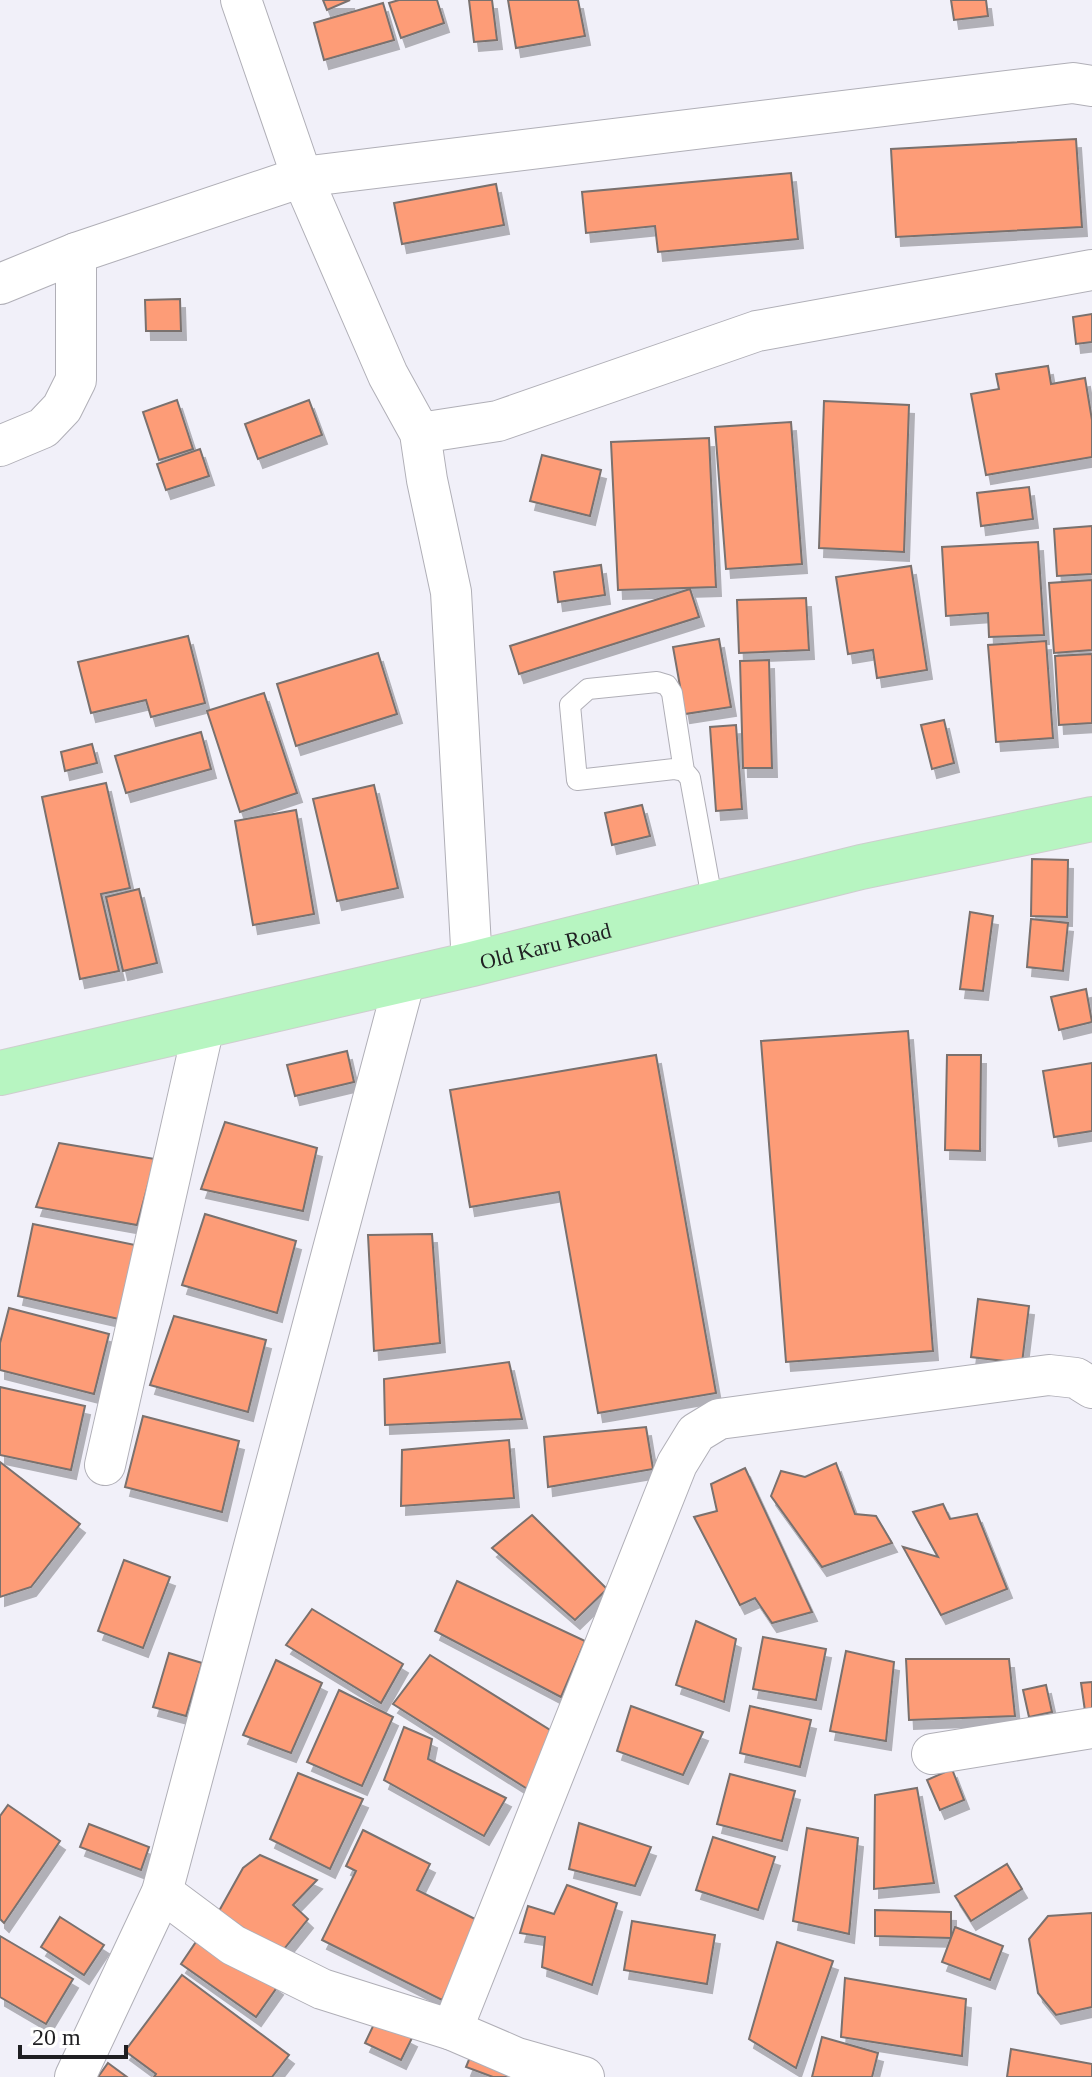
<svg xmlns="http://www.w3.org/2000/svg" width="1092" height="2077" viewBox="0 0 1092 2077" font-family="'Times New Roman',serif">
	<defs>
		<filter id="shadow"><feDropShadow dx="5" dy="9" stdDeviation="0" flood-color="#0004"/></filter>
	</defs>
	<rect width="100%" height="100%" fill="#f1f0f9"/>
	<g fill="#fd9c77" stroke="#7a716e" stroke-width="2" filter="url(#shadow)">
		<polygon points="323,0 350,0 327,10"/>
		<polygon points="399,0 437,0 444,23 401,38 389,3"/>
		<polygon points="469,0 492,0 497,40 474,42"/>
		<polygon points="508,0 578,0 585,36 516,48"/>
		<polygon points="951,0 986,0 988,16 954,20"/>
		<polygon points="383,3 394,40 324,60 314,23"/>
		<polygon points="1076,139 1082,227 896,237 891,149"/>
		<polygon points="791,173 798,239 658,252 655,226 586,233 582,192"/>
		<polygon points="496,184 504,225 402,244 394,203"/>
		<polygon points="180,299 181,331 146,331 145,300"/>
		<polygon points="1092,314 1092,342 1076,344 1073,317"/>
		<polygon points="1048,366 1051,384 1085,378 1092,420 1092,457 986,475 971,394 999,389 996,374"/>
		<polygon points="177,400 193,449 159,460 143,412"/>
		<polygon points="309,400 322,435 258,459 245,424"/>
		<polygon points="824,401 909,405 904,552 819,548"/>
		<polygon points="791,422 802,564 726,569 715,427"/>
		<polygon points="709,438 716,587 618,590 611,442"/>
		<polygon points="200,449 209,476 166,490 157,464"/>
		<polygon points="542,455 601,470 590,516 530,501"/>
		<polygon points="1029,487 1033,519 981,526 977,493"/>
		<polygon points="1092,526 1092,574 1057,576 1054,529"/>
		<polygon points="1038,542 1044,635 989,637 988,613 946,616 942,547"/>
		<polygon points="601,565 605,595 558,602 554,572"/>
		<polygon points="911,566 927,670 877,678 873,650 848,654 836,577"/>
		<polygon points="1092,580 1092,650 1054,653 1049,583"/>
		<polygon points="690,589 699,617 519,674 510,646"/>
		<polygon points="806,598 809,650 739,653 737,600"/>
		<polygon points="188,636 205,703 151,717 146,700 91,713 78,662"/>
		<polygon points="719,639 731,707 685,714 673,647"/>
		<polygon points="1046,641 1053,738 996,742 988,645"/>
		<polygon points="378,653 397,714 296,746 277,684"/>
		<polygon points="1092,654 1092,723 1059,725 1055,656"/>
		<polygon points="769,660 772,768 743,768 740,661"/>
		<polygon points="264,693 297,793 240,812 207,711"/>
		<polygon points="944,720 954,763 932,769 921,725"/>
		<polygon points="736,725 742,809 716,811 710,727"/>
		<polygon points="201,732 211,769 126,793 115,756"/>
		<polygon points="92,744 97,763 65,771 61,752"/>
		<polygon points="106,783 130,888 101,894 119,971 80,979 42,797"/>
		<polygon points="374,785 398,888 337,901 313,799"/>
		<polygon points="642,805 650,836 612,845 605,813"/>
		<polygon points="296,810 314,914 253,925 235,821"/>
		<polygon points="1032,859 1068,860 1067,917 1031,916"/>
		<polygon points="139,889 157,963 123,971 106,897"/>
		<polygon points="970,912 993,916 983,991 960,989"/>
		<polygon points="1031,919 1068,923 1063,971 1027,967"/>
		<polygon points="1086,989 1092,1022 1059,1030 1051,997"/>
		<polygon points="908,1031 933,1351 786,1362 761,1041"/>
		<polygon points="347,1051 354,1082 295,1096 287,1065"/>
		<polygon points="656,1055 716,1393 598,1413 559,1192 470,1207 450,1090"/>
		<polygon points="947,1055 981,1055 980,1151 945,1150"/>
		<polygon points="1092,1063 1092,1131 1054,1137 1043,1071"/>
		<polygon points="225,1122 317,1148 303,1211 201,1189"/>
		<polygon points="59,1143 155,1159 137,1225 36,1207"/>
		<polygon points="205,1214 296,1241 277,1313 182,1285"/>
		<polygon points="33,1224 135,1245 123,1320 18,1296"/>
		<polygon points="432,1234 440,1343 374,1351 368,1235"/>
		<polygon points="978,1299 1029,1306 1022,1363 971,1357"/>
		<polygon points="9,1308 109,1334 94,1394 0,1370 0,1343"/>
		<polygon points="174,1316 266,1340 248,1412 150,1385"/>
		<polygon points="509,1362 522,1419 385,1425 384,1379"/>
		<polygon points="0,1387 85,1406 71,1470 0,1455"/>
		<polygon points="143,1416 239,1441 222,1512 125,1487"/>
		<polygon points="646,1427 653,1469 548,1487 544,1437"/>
		<polygon points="509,1440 514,1498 401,1506 402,1450"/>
		<polygon points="0,1462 80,1524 31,1587 0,1597"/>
		<polygon points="836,1463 855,1514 876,1516 892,1543 822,1567 771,1496 781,1471 805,1477"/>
		<polygon points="745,1468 812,1612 772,1623 755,1598 740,1605 694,1517 717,1511 711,1484"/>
		<polygon points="943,1504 950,1519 977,1514 1007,1589 941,1615 903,1547 938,1557 913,1512"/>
		<polygon points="532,1515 607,1589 575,1620 492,1548"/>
		<polygon points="124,1560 170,1577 143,1648 98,1631"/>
		<polygon points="457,1581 585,1641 561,1697 435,1631"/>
		<polygon points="312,1609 403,1664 381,1703 286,1645"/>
		<polygon points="696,1621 736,1639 724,1702 676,1685"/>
		<polygon points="763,1637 826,1649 816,1700 753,1689"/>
		<polygon points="846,1651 894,1662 886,1741 830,1731"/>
		<polygon points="169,1653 202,1663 186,1716 153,1707"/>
		<polygon points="430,1655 550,1730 529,1790 393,1704"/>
		<polygon points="906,1659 1009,1659 1015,1716 909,1720"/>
		<polygon points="276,1660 322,1683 291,1753 243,1735"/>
		<polygon points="1092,1682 1092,1710 1085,1711 1081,1683"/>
		<polygon points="1046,1685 1052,1712 1029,1717 1023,1690"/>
		<polygon points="339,1690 393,1717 362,1786 307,1762"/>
		<polygon points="631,1706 703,1732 683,1775 617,1751"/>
		<polygon points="750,1706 811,1720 800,1767 740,1753"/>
		<polygon points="404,1727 432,1739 428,1759 506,1798 484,1836 384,1780"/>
		<polygon points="952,1769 964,1800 940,1810 927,1780"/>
		<polygon points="298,1773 363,1799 330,1869 270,1839"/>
		<polygon points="730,1774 795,1791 782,1841 717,1824"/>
		<polygon points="917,1788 934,1883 874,1889 875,1795"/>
		<polygon points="8,1805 60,1841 4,1923 0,1919 0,1816"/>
		<polygon points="579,1823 651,1847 635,1886 569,1869"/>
		<polygon points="89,1824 149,1847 141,1870 80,1847"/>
		<polygon points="807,1828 858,1838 849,1934 793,1921"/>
		<polygon points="363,1830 430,1864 417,1890 481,1922 442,2000 322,1940 356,1871 346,1866"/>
		<polygon points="713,1837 775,1857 758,1910 696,1890"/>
		<polygon points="260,1855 317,1880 293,1905 308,1919 280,1954 219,1911 243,1868"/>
		<polygon points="1007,1864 1022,1889 971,1921 955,1896"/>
		<polygon points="567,1885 617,1903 592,1985 542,1967 545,1937 520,1933 528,1906 554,1914"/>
		<polygon points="875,1910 951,1912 951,1938 875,1936"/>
		<polygon points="1092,1913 1092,2007 1056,2015 1038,1993 1029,1939 1048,1916"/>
		<polygon points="60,1917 104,1945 84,1975 41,1947"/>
		<polygon points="632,1921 715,1935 707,1984 624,1970"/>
		<polygon points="955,1927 1003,1946 990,1980 942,1962"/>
		<polygon points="202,1933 278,1986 256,2017 181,1964"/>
		<polygon points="0,1936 73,1979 46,2024 0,1997"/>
		<polygon points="777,1942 833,1961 796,2068 749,2039"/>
		<polygon points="182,1975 289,2055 272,2077 154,2077 156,2074 125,2051"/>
		<polygon points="845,1978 966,1999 962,2056 841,2037"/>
		<polygon points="376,2020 412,2038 401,2060 365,2043"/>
		<polygon points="822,2037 878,2053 872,2077 812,2077"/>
		<polygon points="475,2045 516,2060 510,2077 493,2077 466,2067"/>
		<polygon points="1011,2049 1092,2064 1092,2077 1007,2077"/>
		<polygon points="108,2063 127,2077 98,2077"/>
	</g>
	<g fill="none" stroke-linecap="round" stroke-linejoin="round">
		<g stroke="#b0afb7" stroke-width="22">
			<polyline id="service" points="684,771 674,769 577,780 570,705 588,689 657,682 667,685 672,693 684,771 690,778 713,904"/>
		</g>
		<g stroke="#b0afb7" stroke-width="42">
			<g id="minor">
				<polyline points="241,0 302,177 388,375 420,433 427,480 451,592 472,964"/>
				<polyline points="0,284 76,253 302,177 1073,83 1092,86"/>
				<polyline points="420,433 498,421 757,331 1092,270"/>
				<polyline points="0,446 43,428 62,408 76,380 76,253"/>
				<polyline points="105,1465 204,1026"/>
				<polyline points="932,1754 1092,1728"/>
				<polyline points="162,1892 233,1945 322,1989 452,2030 517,2058 584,2077"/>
				<polyline points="452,2030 677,1464 696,1433 719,1419 1049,1375 1076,1378 1092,1388"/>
				<polyline points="75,2077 162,1892 405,979"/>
			</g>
		</g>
		<g stroke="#cecece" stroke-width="46">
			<g id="primary">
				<path id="s1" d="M0 1073 472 964 861 867 1092 819"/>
			</g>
		</g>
		<use href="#service" stroke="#fff" stroke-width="20"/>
		<use href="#minor" stroke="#fff" stroke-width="40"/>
		<use href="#primary" stroke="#b7f5c1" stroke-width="44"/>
	</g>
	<g text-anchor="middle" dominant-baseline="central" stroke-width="6" stroke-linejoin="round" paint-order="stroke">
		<g font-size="22" fill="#1f1f22" stroke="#fff">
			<text stroke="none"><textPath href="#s1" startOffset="560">Old Karu Road</textPath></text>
		</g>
	</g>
	<path d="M20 2045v12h106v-12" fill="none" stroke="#1f1f22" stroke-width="4"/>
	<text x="32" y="2045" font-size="24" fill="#1f1f22" stroke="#ffffff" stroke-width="6" paint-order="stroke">20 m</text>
</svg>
